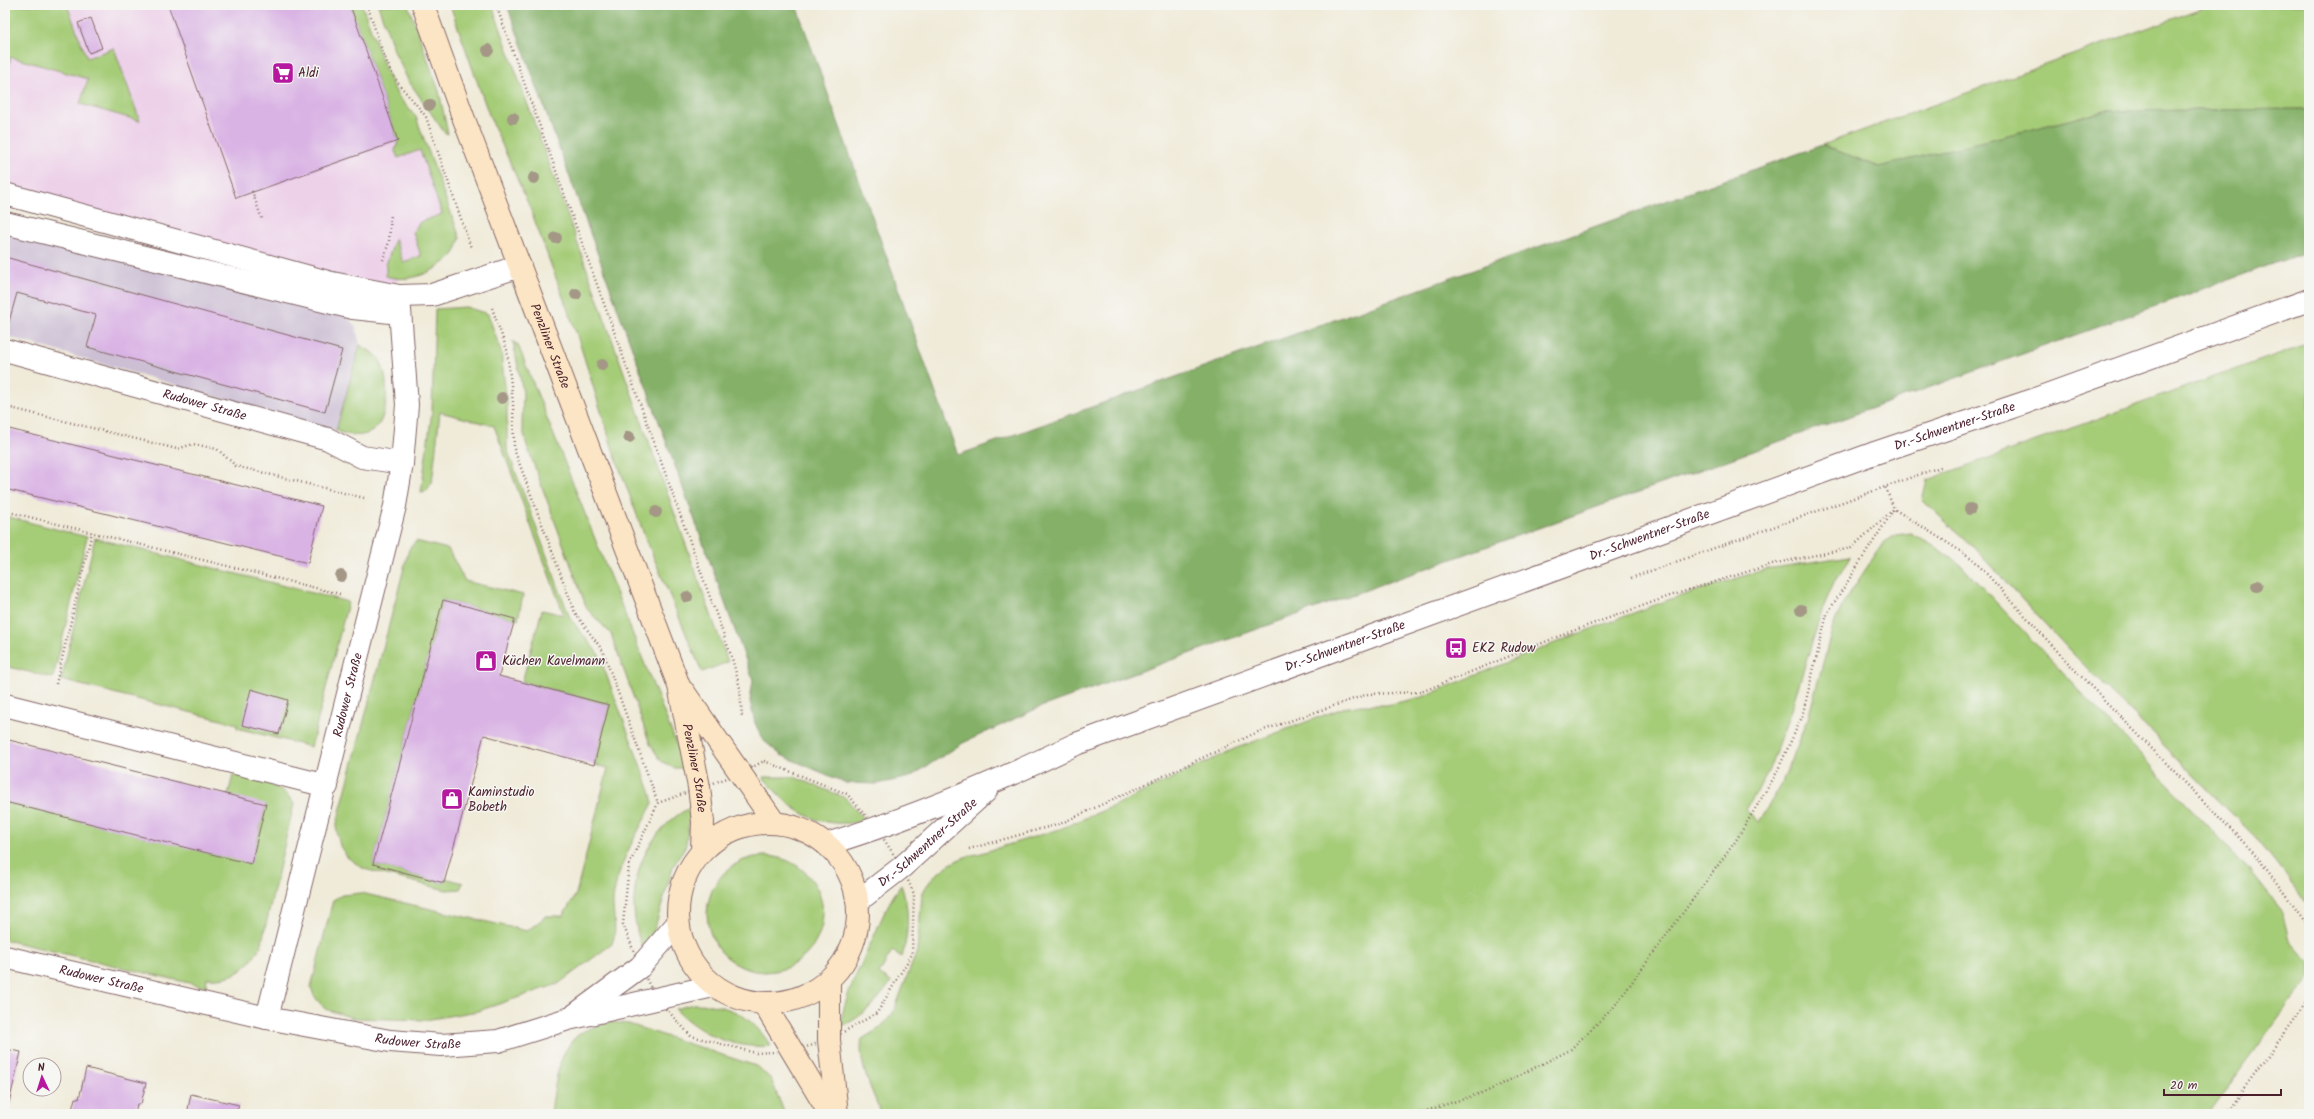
<svg xmlns="http://www.w3.org/2000/svg" width="2314" height="1119" viewBox="0 0 2314 1119" font-family="Kalam,sans-serif">
	<rect width="100%" height="100%" fill="#f6f6f2"/>
	<filter id="ink" filterUnits="userSpaceOnUse"><feTurbulence type="fractalNoise" baseFrequency=".025" numOctaves="2"/><feDisplacementMap in="SourceGraphic" scale="8" xChannelSelector="R" yChannelSelector="G"/><feConvolveMatrix kernelMatrix="1 2 1 2 8 2 1 2 1" color-interpolation-filters="sRGB"/></filter>
	<filter id="wash" filterUnits="userSpaceOnUse"><feTurbulence type="fractalNoise" baseFrequency=".012" numOctaves="4" result="noise"/><feDisplacementMap in="SourceGraphic" scale="16" xChannelSelector="R" yChannelSelector="G"/><feGaussianBlur stdDeviation="0.9" result="paint"/><feColorMatrix in="noise" values="0 0 0 0 0 0 0 0 0 0 0 0 0 0 0 0 0 1.4 0 .05"/><feComposite in="paint" operator="in"/></filter>
	<g filter="url(#wash)">
		<rect width="100%" height="100%" fill="#f0ebd9"/>
		<polygon fill="#edd1e9" points="5,5 362,5 388,76 398,96 416,117 460,238 454,254 437,268 418,276 398,280 382,302 5,201"/>
		<polygon fill="#ccbfd4" points="5,231 344,313 356,327 360,345 336,431 5,336"/>
		<g fill="#a5cc77" stroke="#787651">
			<polygon points="5,5 67,5 87,58 114,48 140,121 80,104 88,79 11,57 5,77"/>
			<path d="M350 5H362L388 76 398 96 416 117 460 238C458 243 457 251 453 255 436 272 409 284 386 276V265L395 239 403 262 421 256 413 232 420 222 442 214 420 150 398 158 395 151 398 141Z"/>
			<polygon points="378,5 408,5 439,91 448,134 444,132 408,80 395,53"/>
			<polygon points="450,5 492,5 728,662 702,672 645,537 614,453 577,335 530,208 489,115"/>
			<polygon points="2211,5 2309,5 2309,109 2105,111 1879,167 1822,145"/>
			<path d="M466 307 488 314 501 351 507 405V449L570 618 599 655 650 791 653 803C638 832 620 860 614 893 610 910 619 927 612 944L558 984 478 1011 425 1020 353 1018 325 1009 314 996 311 987 333 900 342 895 361 893 527 931 546 916H563L576 894 608 768 594 765 609 705 522 682 542 610 564 615 494 426 440 412 432 483 426 491 421 492 432 411 435 309Z"/>
			<polygon points="513,341 518,345 686,768 674,768 661,761 650,744 611,634 587,609 527,446 522,426 523,393"/>
			<polygon points="2309,343 2309,905 2256,838 2074,655 1973,547 1922,500 1927,480"/>
			<path d="M360 345C365 349 371 351 376 355 391 371 391 424 369 433 358 438 346 434 336 431Z"/>
			<polygon points="5,516 87,537 53,678 5,666"/>
			<path d="M1910 533 1932 545 1960 564 2248 869 2283 912 2290 941 2309 962V977L2208 1114H881C873 1091 857 1064 862 1039L880 1028 893 1013 917 951 922 895C929 875 957 856 978 854L1060 829 1118 804 1234 749 1343 708 1362 705H1387L1422 697 1567 638 1668 600 1766 569 1850 556 1849 561 1834 582 1822 611 1790 713 1768 772 1746 810 1759 822 1782 783 1807 722 1833 626 1844 602 1883 543 1896 535Z"/>
			<polygon points="95,538 348,602 311,747 237,728 237,724 61,680"/>
			<polygon points="416,541 448,549 465,581 523,595 518,620 443,600 373,864 444,883 445,878 463,883 460,889 446,890 364,869 347,857 340,846 336,827 409,549"/>
			<path d="M233 775C256 781 282 782 294 804L261 946C248 969 234 980 207 978L206 987 5 940V802L251 863 266 805 228 795Z"/>
			<path d="M763 777H794L846 798 865 821C817 830 792 812 763 777Z"/>
			<path d="M691 807 686 845 673 867 654 931 642 947C622 895 640 833 691 807Z"/>
			<circle cx="765" cy="914" r="58"/>
			<path d="M901 885C910 908 909 932 902 957L892 951 879 974 891 982C877 1002 863 1017 840 1027 845 994 856 977 869 947 880 924 885 906 901 885Z"/>
			<path d="M693 1004C730 1004 751 1015 771 1046 733 1049 701 1035 675 1009Z"/>
			<path d="M611 1022 629 1024 756 1066 771 1079 785 1114H563L551 1111C556 1084 557 1046 584 1031 591 1027 602 1025 611 1022Z"/>
		</g>
		<polygon fill="#84b068" stroke="#67684a" points="507,5 796,5 958,455 1822,145 1879,167 2105,111 2309,109 2309,251 1038,708 963,743 910,777 877,784 846,783 781,755 763,740 755,723 750,701 753,680"/>
		<g id="blocks">
			<g fill="#d9b3e4">
				<polygon points="168,5 350,5 398,141 236,198"/>
				<polygon points="91,18 102,48 89,53 78,23"/>
				<polygon points="5,257 342,350 325,412 87,347 96,315 17,293 8,325 5,324"/>
				<polygon points="5,428 322,506 308,563 5,489"/>
				<polygon points="443,600 515,619 499,676 609,705 594,765 484,735 444,883 373,864"/>
				<polygon points="251,689 288,700 279,734 242,725"/>
				<polygon points="5,739 266,804 251,864 5,802"/>
				<polygon points="5,1049 21,1052 8,1107 5,1106"/>
				<polygon points="86,1068 146,1083 141,1104 137,1104 135,1114 71,1114 75,1098 79,1099"/>
				<polygon points="191,1094 239,1105 236,1114 187,1114"/>
			</g>
		</g>
	</g>
	<g filter="url(#ink)">
		<use href="#blocks" fill-opacity="0" stroke="#846668" stroke-width="1"/>
		<g fill="none" stroke-linecap="round" stroke-linejoin="round">
			<g stroke="#846668" stroke-width="24">
				<g id="lane">
					<polyline points="5,194 332,283 399,296 432,295 520,266"/>
					<polyline points="5,223 353,308 400,313"/>
					<path id="s1" d="M5 350 328 439 362 457 402 463"/>
					<polyline points="5,705 327,786"/>
					<path id="s2" d="M267 1018 395 506 402 463 407 405 399 296"/>
				</g>
			</g>
			<g stroke="#846668" stroke-width="24">
				<g id="street">
					<path id="s3" d="M827 844C913 818 995 783 1076 744L1872 454 2027 402 2309 300"/>
					<path id="s4" d="M858 901 902 867 986 791"/>
					<path id="s5" d="M5 957 267 1018 390 1041 441 1045 498 1041 568 1019 713 986"/>
					<polyline points="576,1014 640,967 677,924"/>
				</g>
			</g>
			<g stroke="#846668" stroke-width="24">
				<g id="secondary">
					<path id="s6" d="M423 5 462 114 679 686 699 787 703 822 702 850"/>
					<polyline points="684,692 774,822"/>
					<circle cx="768" cy="913" r="90"/>
					<polyline points="829,980 829,1040 837,1114"/>
					<polyline points="764,1004 830,1114"/>
				</g>
			</g>
			<g stroke="#846668" stroke-width="2.5" stroke-dasharray="1 3" stroke-linecap="butt">
				<path d="M367 5C375 27 381 52 392 73 401 90 415 101 426 117L471 248"/>
				<polyline points="496,5 732,658 740,688 742,718"/>
				<polyline points="252,191 262,219"/>
				<polyline points="383,260 389,242 391,214"/>
				<polyline points="492,308 507,350 513,402 514,449 575,613 603,651 658,803"/>
				<polyline points="5,404 11,408 177,449 193,444 217,449 236,466 364,498"/>
				<polyline points="5,511 340,594"/>
				<polyline points="1631,578 1943,466"/>
				<polyline points="56,684 92,532"/>
				<polygon points="764,761 847,794 877,829 902,867 914,894 912,954 877,1013 829,1040 793,1051 756,1053 691,1036 656,998 640,967 623,924 629,865 658,803 741,773"/>
				<polyline points="969,849 1062,823 1258,732 1368,694 1421,692 1567,633 1670,596 1772,564 1851,548 1894,509 1973,559 2072,667 2256,855 2309,927"/>
				<polyline points="1416,1114 1488,1091 1570,1050 1613,1008 1735,842 1775,776 1802,717 1827,614 1894,509 1885,486"/>
				<polyline points="2225,1114 2309,1000"/>
			</g>
			<use href="#lane" stroke="#fff" stroke-width="22"/>
			<use href="#street" stroke="#fff" stroke-width="22"/>
			<use href="#secondary" stroke="#fce5c4" stroke-width="22"/>
		</g>
		<g fill="#a49786">
			<circle cx="488" cy="50" r="6"/>
			<circle cx="429" cy="105" r="6"/>
			<circle cx="513" cy="118" r="6"/>
			<circle cx="534" cy="178" r="6"/>
			<circle cx="556" cy="238" r="6"/>
			<circle cx="576" cy="294" r="6"/>
			<circle cx="602" cy="365" r="6"/>
			<circle cx="502" cy="398" r="6"/>
			<circle cx="629" cy="437" r="6"/>
			<circle cx="1970" cy="509" r="6"/>
			<circle cx="656" cy="512" r="6"/>
			<circle cx="341" cy="576" r="6"/>
			<circle cx="2257" cy="586" r="6"/>
			<circle cx="687" cy="597" r="6"/>
			<circle cx="1801" cy="610" r="6"/>
		</g>
	</g>
	<defs>
		<g id="supermarket-square" transform="scale(1.15)"><rect x="-9" y="-9" width="18" height="18" rx="4" fill="#b5179e" stroke="#f6f6f2"/><path d="M-6-5.5h2.5l.6 2H6L4.5 2H-2.5L-4.4-4H-6ZM-1.5 3.2a1.3 1.3 0 1 0 .1 0ZM3 3.2a1.3 1.3 0 1 0 .1 0Z" fill="#fff"/></g>
		<g id="bus-square" transform="scale(1.15)"><rect x="-9" y="-9" width="18" height="18" rx="4" fill="#b5179e" stroke="#f6f6f2"/><path d="M-5-6H5V4H4V6H2V4H-2V6H-4V4H-5ZM-3.5-4V0h7V-4ZM-3.5 1.2v1.5H-2V1.2ZM2 1.2v1.5H3.5V1.2Z" fill="#fff"/></g>
		<g id="shop-square" transform="scale(1.15)"><rect x="-9" y="-9" width="18" height="18" rx="4" fill="#b5179e" stroke="#f6f6f2"/><path d="M-5-2.5h2.3a2.7 3.5 0 0 1 5.4 0H5L5.5 6h-11ZM-1.5-2.5h3a1.5 2.3 0 0 0-3 0Z" fill="#fff"/></g>
	</defs>
	<g fill-rule="evenodd">
		<use href="#supermarket-square" x="283" y="73"/>
		<use href="#bus-square" x="1456" y="648"/>
		<use href="#shop-square" x="486" y="661"/>
		<use href="#shop-square" x="452" y="799"/>
	</g>
	<g text-anchor="middle" dominant-baseline="central" stroke-width="3" stroke-linejoin="round" paint-order="stroke">
		<g font-size="13" fill="#4a1f2b" stroke="#f6f6f2" text-anchor="start">
			<text x="298" y="73">Aldi</text>
			<text x="1472" y="648">EKZ Rudow</text>
			<text x="502" y="661">Küchen Kavelmann</text>
			<text x="468" y="792">Kaminstudio<tspan x="468" dy="15">Bobeth</tspan></text>
		</g>
		<g font-size="13" fill="#4a1f2b" stroke="#f6f6f2">
			<text stroke="none"><textPath href="#s6" startOffset="364">Penzliner Straße</textPath></text>
			<text stroke="none"><textPath href="#s1" startOffset="207">Rudower Straße</textPath></text>
			<text stroke="none"><textPath href="#s3" startOffset="1203">Dr.-Schwentner-Straße</textPath></text>
			<text stroke="none"><textPath href="#s3" startOffset="879">Dr.-Schwentner-Straße</textPath></text>
			<text stroke="none"><textPath href="#s3" startOffset="555">Dr.-Schwentner-Straße</textPath></text>
			<text stroke="none"><textPath href="#s2" startOffset="333">Rudower Straße</textPath></text>
			<text stroke="none"><textPath href="#s6" startOffset="811">Penzliner Straße</textPath></text>
			<text stroke="none"><textPath href="#s4" startOffset="91">Dr.-Schwentner-Straße</textPath></text>
			<text stroke="none"><textPath href="#s5" startOffset="99">Rudower Straße</textPath></text>
			<text stroke="none"><textPath href="#s5" startOffset="422">Rudower Straße</textPath></text>
		</g>
	</g>
	<rect width="2314" height="1119" fill="none" stroke="#f6f6f2" stroke-width="20"/>
	<g transform="translate(42 1077) rotate(356)"><circle r="19" fill="#f6f6f2" stroke="#b1a0a2"/>
	<path d="M0-3L7 15L0 10L-7 15Z" fill="#b5179e"/>
	<text y="-6" font-size="11" font-weight="bold" text-anchor="middle" fill="#4a1f2b">N</text>
	</g>
	<path d="M2164 1089v6h117v-6" fill="none" stroke="#4a1f2b" stroke-width="2"/>
	<text x="2170" y="1089" font-size="12" fill="#4a1f2b" stroke="#f6f6f2" stroke-width="3" paint-order="stroke">20 m</text>
</svg>
